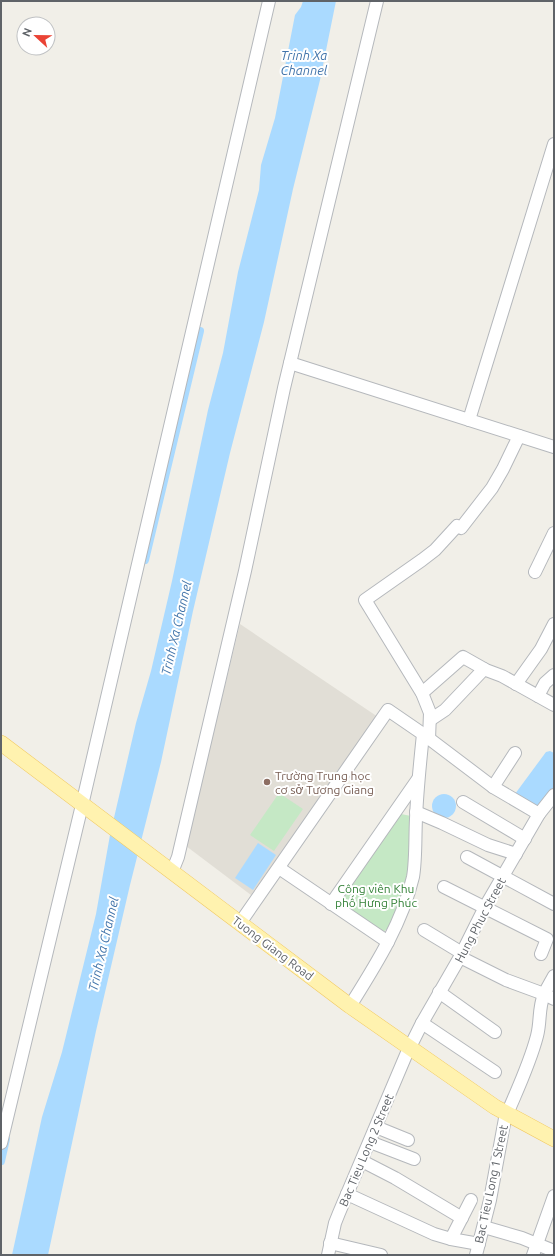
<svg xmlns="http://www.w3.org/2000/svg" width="555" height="1256" viewBox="0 0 555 1256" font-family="Ubuntu,sans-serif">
	<rect width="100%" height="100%" fill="#f1efe8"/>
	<polygon fill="#e1ded6" points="240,624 378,717 251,895 186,846"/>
	<g fill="#c5e8c5">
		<polygon points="279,793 303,809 274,851 250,835"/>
		<polygon points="401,814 411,816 408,881 399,906 387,929 382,933 340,903 394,819 398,815"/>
	</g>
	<g fill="#aadaff">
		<polygon points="303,1 336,1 320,80 293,189 264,322 230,453 193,611 161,762 130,885 96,1031 48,1255 12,1255 42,1117 62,1052 80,979 96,914 110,835 136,723 151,671 172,581 208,410 223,353 238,272 259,190 261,165 275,118 295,15 301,7"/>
		<polygon points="550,751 554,753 554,787 540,811 515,794 546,752"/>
		<circle cx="444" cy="806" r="12"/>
		<polygon points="258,843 276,855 253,890 235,878"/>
	</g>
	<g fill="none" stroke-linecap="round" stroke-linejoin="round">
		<g stroke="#aadaff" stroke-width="8">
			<polyline points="145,560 200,331"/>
			<polyline points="1,1161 6,1139"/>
		</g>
		<g stroke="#b5b8bc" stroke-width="14">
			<g id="minor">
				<polyline points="290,363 554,447"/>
				<polyline points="469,420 554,144"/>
				<polyline points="535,572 554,533"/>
				<polyline points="516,684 541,649 554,624"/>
				<polyline points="422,693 463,657 486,670 502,676 554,705"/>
				<polyline points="538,696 545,683 554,675"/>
				<polyline points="430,720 445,710 484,669"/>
				<polyline points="423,734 493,787 539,814"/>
				<polyline points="429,739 430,713 422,693 365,600 422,560 435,550 457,526 461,528 492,488 503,469 519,436"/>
				<polyline points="493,787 515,753"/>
				<polyline points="463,802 525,839"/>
				<polyline points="416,812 442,823 488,845 516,854"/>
				<polyline points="467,857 554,904"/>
				<polyline points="279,868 388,942"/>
				<polyline points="172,872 178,857 245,571 284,388 377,1"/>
				<polyline points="444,887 547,939 541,954"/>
				<polyline points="331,904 418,779"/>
				<path d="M240 923 388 710 423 734C420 763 417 791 416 819 415 838 416 860 413 877 402 924 375 966 350 1006"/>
				<polyline points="424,930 462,953"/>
				<polyline points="460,957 506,980 544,994 554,976"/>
				<polyline points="439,992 495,1032"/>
				<polyline points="422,1023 495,1072"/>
				<path d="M507 1114C518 1088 530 1063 537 1036 541 1021 538 1010 544 994L554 999"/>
				<polyline points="376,1127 408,1140"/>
				<polyline points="370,1142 414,1159"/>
				<polyline points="1,1143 82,805 269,1"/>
				<polyline points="362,1161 395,1178 462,1218"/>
				<polyline points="347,1194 434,1234 451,1239 479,1244"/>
				<polyline points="484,1227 522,1238 554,1251"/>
				<polyline points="451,1239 471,1200"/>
				<polyline points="330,1243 381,1255"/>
				<polyline points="328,1255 335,1223 339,1213 406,1055 422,1023 460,957 485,907 539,814 554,795"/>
				<polyline points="476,1255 490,1200 506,1113"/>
				<polyline points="533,1255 554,1196"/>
			</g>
		</g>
		<g stroke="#f2c960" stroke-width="16">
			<polyline id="major" points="1,743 350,1006 495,1107 554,1139"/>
		</g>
		<use href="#minor" stroke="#fff" stroke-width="12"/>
		<use href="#major" stroke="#fff2af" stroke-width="15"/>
	</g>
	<circle fill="#8d6e63" stroke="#fff" stroke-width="1.5" cx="267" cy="782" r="4"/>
	<g text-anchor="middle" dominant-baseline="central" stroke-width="4" stroke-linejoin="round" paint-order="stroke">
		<g font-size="12" fill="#785e54" stroke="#fff" text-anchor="start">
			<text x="275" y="775">Trường Trung học<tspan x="275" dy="14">cơ sở Tương Giang</tspan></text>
		</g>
		<g font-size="12" fill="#348238" stroke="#fff">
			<text x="376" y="888">Công viên Khu<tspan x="376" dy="14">phố Hưng Phúc</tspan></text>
		</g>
		<g font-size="12" fill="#5f6368" stroke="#fff">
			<text transform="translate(480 920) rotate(-62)">Hung Phuc Street</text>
			<text transform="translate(273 948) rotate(37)">Tuong Giang Road</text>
			<text transform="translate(366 1150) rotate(-67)">Bac Tieu Long 2 Street</text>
			<text transform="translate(491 1184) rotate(-78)">Bac Tieu Long 1 Street</text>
		</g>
		<g font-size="13" font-style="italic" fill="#4174aa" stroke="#fff">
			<text x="304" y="55">Trinh Xa<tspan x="304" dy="15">Channel</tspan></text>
			<text transform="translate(176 628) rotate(-77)">Trinh Xa Channel</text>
			<text transform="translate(103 944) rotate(-77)">Trinh Xa Channel</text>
		</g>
	</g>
	<rect width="555" height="1256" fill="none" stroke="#5f6368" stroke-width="4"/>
	<g transform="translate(36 36) rotate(292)"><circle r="19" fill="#ffffff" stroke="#bfc1c3"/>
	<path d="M0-3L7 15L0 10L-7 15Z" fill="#ea4335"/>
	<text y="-6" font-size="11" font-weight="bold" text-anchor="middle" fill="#5f6368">N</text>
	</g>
</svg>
